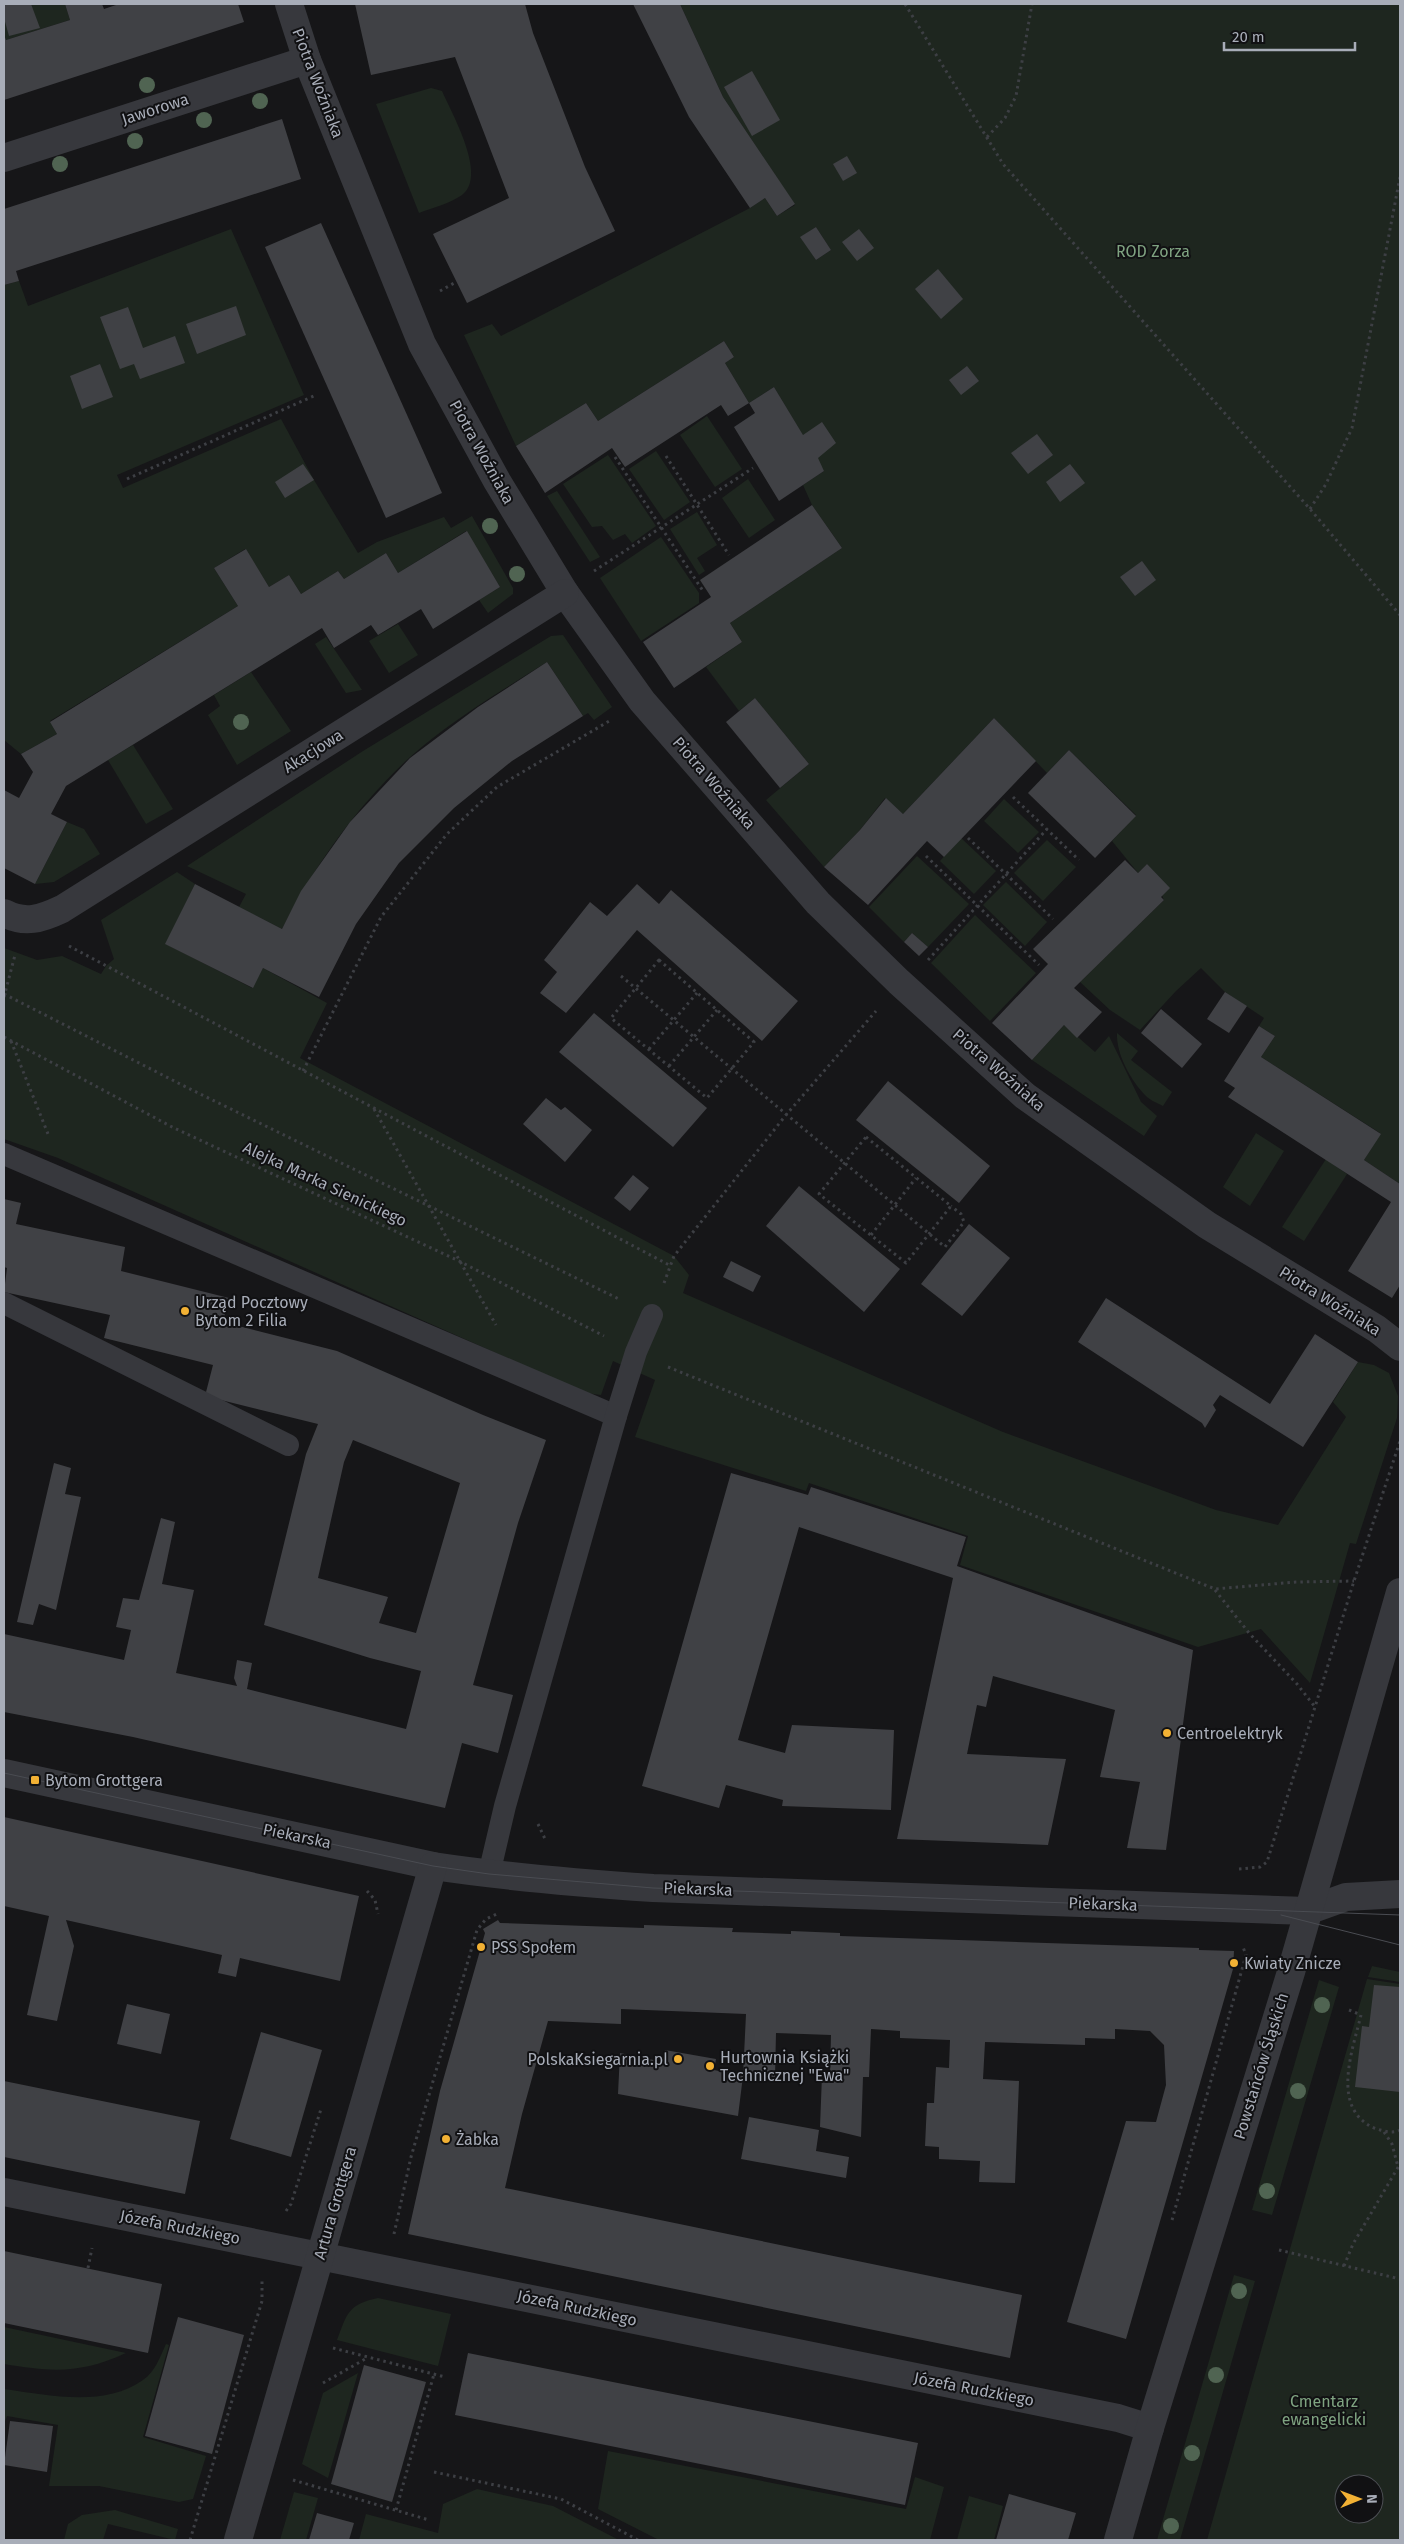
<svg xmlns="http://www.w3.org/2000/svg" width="1404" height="2544" viewBox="0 0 1404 2544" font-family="'Fira Sans',sans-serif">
	<rect width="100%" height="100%" fill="#161618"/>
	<g fill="#1e261f" fill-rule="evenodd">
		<polygon points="4,4 65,4 70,20 6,40 4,33"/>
		<path d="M680 4H1400V1184L1364 1160 1380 1133 1261 1057 1275 1036 1259 1026 1264 1018 1225 992 1201 968 1176 991 1140 1030 1110 1010 1080 982 1164 900 1147 864 1138 873 1112 841 1136 815 1069 750 1047 773 994 718 903 814 885 798 860 830 824 867 766 800 809 764 755 698 739 711 706 667 742 642 730 623 842 548 812 505 803 485 824 471 774 387 749 403 725 363 734 357 724 341 598 421 586 403 516 446 464 335 492 324 501 336 750 208 765 198 777 216 795 205 723 97ZM816 227 831 250 816 260 801 237Z"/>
		<path d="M431 88 442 91C452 114 488 176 462 195 451 203 432 208 419 213L376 104Z"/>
		<polygon points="231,229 304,395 117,475 123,488 281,419 314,480 358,553 377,542 444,517 451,528 472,516 513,588 513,594 488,613 479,600 500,587 466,531 398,573 386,553 344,579 338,571 301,594 289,575 269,587 245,549 214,568 238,606 50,721 57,734 21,754 4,740 4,285 19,281 28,306"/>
		<polygon points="707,416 742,469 715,487 680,435"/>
		<polygon points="656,451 690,502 664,520 629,469"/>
		<polygon points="608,455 656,526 632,543 625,534 613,540 602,526 592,527 563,484"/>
		<polygon points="748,479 775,520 749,538 722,498"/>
		<polygon points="557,491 600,557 590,562 547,496"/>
		<polygon points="697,512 717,545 697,558 705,571 699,575 670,529"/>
		<polygon points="661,537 699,593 699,603 641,641 600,578"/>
		<polygon points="398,624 418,655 389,673 369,641"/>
		<path d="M563 635 612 707 594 720 588 713 583 716 547 662C501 691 450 721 409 758 357 806 314 866 282 929L239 907 246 894 187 866 363 751 551 636Z"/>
		<polygon points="326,637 362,690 346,693 315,644"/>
		<polygon points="251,672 291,731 237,765 208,715 220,706 214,695"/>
		<polygon points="133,745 173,809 146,824 108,760"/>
		<polygon points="1004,799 1039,832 1018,853 984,821"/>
		<polygon points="67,822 84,829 100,854 54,882 35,884"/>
		<polygon points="961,838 996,871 974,894 940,861"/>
		<polygon points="1047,840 1076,867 1043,901 1014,873"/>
		<polygon points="917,856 969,904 928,947 912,933 904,942 869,907"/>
		<polygon points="177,872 195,884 166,944 252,988 263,968 327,1003 300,1058 674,1256 689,1275 683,1293 1003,1432 1216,1510 1278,1525 1346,1417 1333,1402 1358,1362 1374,1365 1389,1373 1398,1396 1397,1418 1356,1544 1350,1543 1310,1683 1261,1629 1198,1647 960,1565 968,1536 809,1483 806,1491 635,1437 655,1380 613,1361 601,1395 586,1393 58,1158 4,1139 4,948 37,960 62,956 101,974 106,966 114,959 101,920"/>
		<polygon points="1006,882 1047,922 1025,946 983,905"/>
		<polygon points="975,915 1036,973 990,1021 931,963"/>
		<polygon points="1064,1025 1095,1052 1109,1036 1141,1102 1157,1116 1144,1136 1032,1060"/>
		<path d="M1117 1033 1138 1051 1131 1060 1172 1092 1163 1106C1157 1103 1150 1100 1146 1096 1131 1081 1116 1054 1117 1033Z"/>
		<polygon points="1256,1133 1284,1151 1250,1206 1223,1187"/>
		<polygon points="1326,1159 1347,1174 1304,1241 1282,1227"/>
		<polygon points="1372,1966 1400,1972 1400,1982 1368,1977"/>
		<path d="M1367 1979 1400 1984V2540H1207ZM1344 2484H1374V2514H1344Z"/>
		<polygon points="1319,1980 1339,1987 1272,2215 1252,2210"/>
		<polygon points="1234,2275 1255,2281 1180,2540 1157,2540"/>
		<path d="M378 2298 451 2314 438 2366 337 2340C347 2314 348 2304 378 2298Z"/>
		<path d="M4 2327 126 2353C80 2374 52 2372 4 2364Z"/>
		<path d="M166 2344 169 2345 143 2437 206 2456 193 2499 179 2502 99 2486H49L58 2425 7 2416 4 2424V2389C48 2395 104 2408 143 2380 155 2372 160 2357 166 2344Z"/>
		<polygon points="358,2373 328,2478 302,2464 323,2393"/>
		<polygon points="608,2451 906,2509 915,2477 944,2487 930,2540 659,2540 598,2509"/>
		<polygon points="477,2489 553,2506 619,2540 359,2540 366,2514 438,2533 443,2504"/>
		<polygon points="294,2492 318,2498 306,2540 280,2540"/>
		<polygon points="969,2496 1003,2506 994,2540 957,2540"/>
		<polygon points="115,2510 178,2529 175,2540 108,2524 103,2540 64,2540 68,2524 82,2515"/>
	</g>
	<g fill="#404145" fill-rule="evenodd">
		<polygon points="4,4 31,4 40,28 9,36 4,18"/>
		<polygon points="65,4 102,4 104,9 119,4 238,4 244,22 4,100 4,34 6,40 70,20"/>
		<polygon points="355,4 525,4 533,33 585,167 615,231 467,303 433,234 509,198 455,57 371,75"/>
		<polygon points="633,4 680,4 723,97 795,204 777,216 765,198 750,208 689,117"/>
		<polygon points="752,71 780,120 752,136 724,87"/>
		<polygon points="282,119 301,179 16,271 19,281 4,285 4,209"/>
		<polygon points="847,156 857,173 843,181 833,164"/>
		<polygon points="321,223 442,493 386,518 265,247"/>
		<polygon points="816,227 831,250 816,260 800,237"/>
		<polygon points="859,229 874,248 857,261 842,242"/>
		<polygon points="938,269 963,299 941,319 915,289"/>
		<polygon points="236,306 246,335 197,354 186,324"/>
		<polygon points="128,307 143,348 175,336 185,363 140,379 134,364 120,369 100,317"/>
		<polygon points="724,341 734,357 725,363 749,403 774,387 803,435 822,422 836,443 818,458 824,471 779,501 734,427 755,413 749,403 728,416 721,405 625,467 612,448 545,493 516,446 586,403 598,421"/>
		<polygon points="100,364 113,397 82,409 70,376"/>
		<polygon points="967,366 979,381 961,395 949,380"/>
		<polygon points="1037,434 1053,455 1028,474 1011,453"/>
		<polygon points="303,464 314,480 285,498 275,482"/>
		<polygon points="1070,464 1085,483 1060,502 1046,482"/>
		<polygon points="812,505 842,548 730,623 742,642 674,688 643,642 711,597 700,580"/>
		<polygon points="467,531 500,587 433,629 421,609 378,635 371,625 334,648 322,628 66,786 51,814 67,822 35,884 4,868 4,790 19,798 33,772 21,754 57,734 50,722 238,606 214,568 246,549 269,587 289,575 301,594 338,571 344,579 386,553 398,573"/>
		<polygon points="1142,561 1156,580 1135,596 1120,577"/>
		<polygon points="547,662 583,716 512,761 454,808 399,863 356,924 319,997 263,968 253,988 165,944 195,884 282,929 301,891 350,822 410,758 478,707"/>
		<polygon points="755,698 809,764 780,788 726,722"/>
		<polygon points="994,718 1036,761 944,857 927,841 868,905 824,867 860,830 886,798 903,814"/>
		<polygon points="1069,750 1136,816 1095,858 1028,793"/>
		<polygon points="1125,860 1138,873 1147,864 1170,888 1161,897 1164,900 1074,988 1102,1012 1077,1038 1064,1025 1032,1060 992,1023 1048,964 1033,949"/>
		<polygon points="637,884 659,904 671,890 798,1001 762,1041 637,930 566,1013 540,993 557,972 544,960 590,902 607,916"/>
		<polygon points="912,933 928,947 919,956 904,942"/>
		<polygon points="1225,992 1247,1006 1229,1033 1207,1019"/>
		<polygon points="1161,1009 1202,1044 1182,1068 1141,1033"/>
		<polygon points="594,1013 707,1108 673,1147 559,1052"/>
		<polygon points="1259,1026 1275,1036 1261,1057 1381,1134 1364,1160 1400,1184 1400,1285 1392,1298 1348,1271 1391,1202 1228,1097 1235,1088 1224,1081"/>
		<polygon points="888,1081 990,1166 959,1203 856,1120"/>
		<polygon points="546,1098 561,1110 565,1107 592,1130 565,1162 523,1124"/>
		<polygon points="633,1175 649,1188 630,1211 614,1198"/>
		<polygon points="799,1186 900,1269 864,1312 766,1226"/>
		<path d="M4 1199 21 1203 16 1224 125 1247 121 1271 229 1298 223 1322 337 1351 483 1415 546 1440 518 1523 473 1685 513 1695 498 1753 462 1743 445 1808 133 1737 4 1712V1634L124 1660 131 1630 116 1627 123 1598 139 1600 161 1518 175 1522 162 1584 194 1590 176 1673 237 1686 234 1678 237 1660 252 1663 247 1689 406 1729 421 1671 370 1658 264 1625 306 1454 318 1424 205 1396 213 1365 104 1338 110 1315 4 1292 7 1268 4 1267ZM353 1440 460 1483 416 1633 379 1623 388 1597 318 1578 344 1462Z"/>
		<polygon points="969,1224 1010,1258 962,1316 921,1284"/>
		<polygon points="731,1261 761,1276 753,1292 723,1277"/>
		<polygon points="1106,1298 1270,1404 1315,1334 1358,1362 1303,1447 1220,1395 1213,1405 1216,1410 1205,1428 1202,1423 1078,1342"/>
		<polygon points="54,1463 71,1468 65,1494 81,1497 56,1610 39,1604 33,1625 17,1622"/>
		<polygon points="731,1473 808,1495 811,1487 966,1537 957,1566 1193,1650 1166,1850 1127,1848 1140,1782 1100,1777 1115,1710 993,1676 986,1707 977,1705 967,1754 1066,1759 1048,1845 897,1839 953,1578 799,1527 738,1740 785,1753 792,1725 894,1730 891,1810 782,1806 783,1800 726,1785 719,1808 642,1786"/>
		<polygon points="4,1817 359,1896 340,1981 240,1958 236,1977 218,1973 222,1955 66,1920 74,1946 57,2021 27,2015 49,1916 4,1906"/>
		<polygon points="498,1920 500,1923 644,1928 644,1925 733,1928 732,1932 791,1934 791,1931 840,1933 840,1936 1199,1948 1199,1950 1234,1951 1233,1969 1126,2339 1067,2322 1126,2121 1156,2122 1166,2085 1164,2045 1150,2031 1115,2029 1115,2039 1085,2038 1085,2045 985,2042 983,2079 1019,2081 1015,2183 979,2182 980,2161 939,2159 939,2147 925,2146 927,2103 934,2103 936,2067 949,2068 950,2040 900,2038 900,2031 871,2029 869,2077 863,2077 861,2137 820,2127 822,2075 830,2076 831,2035 776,2033 775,2077 743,2076 746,2014 621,2009 621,2024 548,2021 522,2114 505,2188 1022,2295 1010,2358 408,2234 440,2091 485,1933 483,1929"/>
		<polygon points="1374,1985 1400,1987 1400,2092 1355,2087 1362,2026 1369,2027"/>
		<polygon points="127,2004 170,2014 161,2054 117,2044"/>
		<polygon points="261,2032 322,2050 291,2157 230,2139"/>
		<polygon points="665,2050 716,2059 714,2070 743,2076 738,2116 618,2094 620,2053 663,2062"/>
		<polygon points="4,2081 200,2121 185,2194 4,2157"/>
		<polygon points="749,2117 819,2130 816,2151 849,2157 846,2178 741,2159"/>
		<polygon points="4,2251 162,2284 148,2353 4,2323"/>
		<polygon points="178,2317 244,2335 212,2454 145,2436"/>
		<polygon points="468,2353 918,2443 905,2505 455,2415"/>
		<polygon points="364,2365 426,2382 392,2502 331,2484"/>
		<polygon points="10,2421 53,2426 47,2472 4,2465"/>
		<polygon points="1009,2494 1076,2513 1068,2540 996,2540"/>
		<polygon points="317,2513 354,2523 349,2540 309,2540"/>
	</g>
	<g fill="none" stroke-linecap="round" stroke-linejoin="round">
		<g stroke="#3d3f44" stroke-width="3" stroke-dasharray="2.5 4" stroke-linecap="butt">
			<polyline points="905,4 1003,164 1310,509 1400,615"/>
			<polyline points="987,137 1005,118 1016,96 1032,4"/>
			<polyline points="440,291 456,282"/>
			<polyline points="666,456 729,555"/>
			<polyline points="615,457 703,591"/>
			<polyline points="127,479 316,395"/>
			<polyline points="1310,509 1326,484 1352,428 1400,177"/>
			<polyline points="594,571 753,468"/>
			<polyline points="1013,797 1079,860"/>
			<polyline points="968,838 1053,919"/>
			<polyline points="926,856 1039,965"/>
			<polyline points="69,946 671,1266"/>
			<polygon points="659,960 754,1042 707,1098 611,1018"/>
			<polyline points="928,960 1047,829"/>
			<polyline points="621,976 945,1247 964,1222 961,1214 951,1206"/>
			<polyline points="4,994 188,1088 621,1300"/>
			<polyline points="4,997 15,955"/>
			<polyline points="4,1037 174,1128 459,1261 604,1336"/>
			<polyline points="11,1041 48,1134"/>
			<polyline points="649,1049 697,993"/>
			<polyline points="669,1066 717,1010"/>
			<polyline points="303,1071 381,917 447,834 497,787 611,720"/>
			<polyline points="374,1109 496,1325"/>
			<polygon points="866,1137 951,1206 906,1263 819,1194"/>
			<polyline points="871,1235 916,1178"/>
			<polyline points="664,1283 674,1256 786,1115 876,1011"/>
			<polyline points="668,1367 1215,1589 1296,1582 1354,1581"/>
			<polyline points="1215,1590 1249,1633 1297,1684 1315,1707"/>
			<polyline points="538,1824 546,1841"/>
			<polyline points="1239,1869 1260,1867 1267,1862 1354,1581 1400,1441"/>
			<polyline points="367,1891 375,1900 378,1914"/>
			<path d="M1349 2010 1361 2015C1353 2049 1330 2108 1374 2128 1383 2131 1392 2134 1400 2130"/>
			<polyline points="1384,2132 1392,2144 1398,2167"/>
			<polyline points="286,2211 291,2204 321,2109"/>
			<polyline points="1172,2220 1246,1955 1243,1947"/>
			<polyline points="394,2234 411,2157 477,1930 486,1919 497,1914"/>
			<polyline points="1279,2250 1400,2279"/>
			<polyline points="1344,2266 1353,2244 1400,2164"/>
			<polyline points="88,2268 92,2248"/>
			<polyline points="333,2348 445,2377"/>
			<polyline points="323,2383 367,2358"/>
			<polyline points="434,2472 561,2499 638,2540"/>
			<polyline points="293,2480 429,2520"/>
			<polyline points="396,2510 434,2374"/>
			<polyline points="190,2540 262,2301 262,2281"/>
		</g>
		<g stroke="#37383d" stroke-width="22">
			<polyline points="4,1154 616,1416"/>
			<polyline points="4,1303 288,1445"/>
			<polyline points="489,1874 505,1806 616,1416 636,1352 652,1315"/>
		</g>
		<g stroke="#37383d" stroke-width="28">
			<polyline points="289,4 307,60 422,344 497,481 565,593 642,701 818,903 899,982 1025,1096 1207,1225 1377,1329 1400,1347"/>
			<polyline points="4,158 307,60"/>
			<path d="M4 913C25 924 41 919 62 909L565 593"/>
			<path d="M4 1773 433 1866C506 1877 579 1883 653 1888L1307 1911 1346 1897 1400 1894"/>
			<polyline points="4,2192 1118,2418 1150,2428"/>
			<polyline points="238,2540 433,1866"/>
		</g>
		<polyline stroke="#37383d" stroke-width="28" points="1118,2540 1150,2428 1291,1972 1400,1592"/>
		<g stroke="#4a4c52" stroke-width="1">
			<polyline points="4,1773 433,1866 489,1874 653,1888 1400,1915"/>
			<polyline points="1281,1915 1400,1945"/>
		</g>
	</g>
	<g fill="#506452">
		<circle cx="147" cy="85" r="8"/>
		<circle cx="260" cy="101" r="8"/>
		<circle cx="204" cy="120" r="8"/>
		<circle cx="135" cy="141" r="8"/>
		<circle cx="60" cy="164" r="8"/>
		<circle cx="490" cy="526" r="8"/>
		<circle cx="517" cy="574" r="8"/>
		<circle cx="241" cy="722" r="8"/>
		<circle cx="1322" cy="2005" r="8"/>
		<circle cx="1298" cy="2091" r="8"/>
		<circle cx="1267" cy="2191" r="8"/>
		<circle cx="1239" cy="2291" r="8"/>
		<circle cx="1216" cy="2375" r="8"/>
		<circle cx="1192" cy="2453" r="8"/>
		<circle cx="1171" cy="2526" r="8"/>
	</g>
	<g fill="#f2b134" stroke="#111113" stroke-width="2">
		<circle cx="185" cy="1311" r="5"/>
		<circle cx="1167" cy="1733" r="5"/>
		<rect x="30" y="1775" width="10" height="10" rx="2.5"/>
		<circle cx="481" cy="1947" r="5"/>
		<circle cx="1234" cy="1963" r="5"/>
		<circle cx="678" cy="2059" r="5"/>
		<circle cx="710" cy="2066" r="5"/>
		<circle cx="446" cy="2139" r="5"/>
	</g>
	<g text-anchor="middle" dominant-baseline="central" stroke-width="4" stroke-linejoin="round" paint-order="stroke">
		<g font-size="16" fill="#a8adb8" stroke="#111113">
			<text transform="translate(318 83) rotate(69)">Piotra Woźniaka</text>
			<text transform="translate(155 109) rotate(-18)">Jaworowa</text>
			<text transform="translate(482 452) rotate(61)">Piotra Woźniaka</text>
			<text transform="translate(313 751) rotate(-32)">Akacjowa</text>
			<text transform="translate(714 783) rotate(49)">Piotra Woźniaka</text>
			<text transform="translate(999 1070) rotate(41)">Piotra Woźniaka</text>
			<text transform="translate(325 1184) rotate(25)">Alejka Marka Sienickiego</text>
			<text transform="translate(1330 1301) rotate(32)">Piotra Woźniaka</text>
			<text transform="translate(297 1836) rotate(12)">Piekarska</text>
			<text transform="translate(698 1889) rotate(2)">Piekarska</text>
			<text transform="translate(1103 1904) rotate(2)">Piekarska</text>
			<text transform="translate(1261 2066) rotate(-73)">Powstańców Śląskich</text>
			<text transform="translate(335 2203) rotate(-74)">Artura Grottgera</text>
			<text transform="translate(180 2227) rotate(11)">Józefa Rudzkiego</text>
			<text transform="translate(577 2308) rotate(12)">Józefa Rudzkiego</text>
			<text transform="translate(974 2389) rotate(11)">Józefa Rudzkiego</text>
		</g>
		<g font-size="16" fill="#7fa381" stroke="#111113">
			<text x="1153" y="251">ROD Zorza</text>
			<text x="1324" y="2401">Cmentarz<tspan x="1324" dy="18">ewangelicki</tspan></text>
		</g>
		<g font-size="16" fill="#a8adb8" stroke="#111113" text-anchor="start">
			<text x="195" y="1302">Urząd Pocztowy<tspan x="195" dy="18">Bytom 2 Filia</tspan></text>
			<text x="1177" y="1733">Centroelektryk</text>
			<text x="45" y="1780">Bytom Grottgera</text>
			<text x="491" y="1947">PSS Społem</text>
			<text x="1244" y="1963">Kwiaty Znicze</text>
			<text x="720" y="2057">Hurtownia Książki<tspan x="720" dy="18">Technicznej "Ewa"</tspan></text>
			<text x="668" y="2059" text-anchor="end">PolskaKsiegarnia.pl</text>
			<text x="456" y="2139">Żabka</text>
		</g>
	</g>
	<rect width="1404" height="2544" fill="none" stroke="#a8adb8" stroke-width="10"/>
	<g transform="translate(1359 2499) rotate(89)"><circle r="24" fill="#111113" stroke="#4d4f55"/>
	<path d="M0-4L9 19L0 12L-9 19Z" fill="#f2b134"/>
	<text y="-8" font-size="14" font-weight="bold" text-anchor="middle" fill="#a8adb8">N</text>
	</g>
	<path d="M1224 42v8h131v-8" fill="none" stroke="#a8adb8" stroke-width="2.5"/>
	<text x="1232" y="42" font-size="15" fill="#a8adb8" stroke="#111113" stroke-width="4" paint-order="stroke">20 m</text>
</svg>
